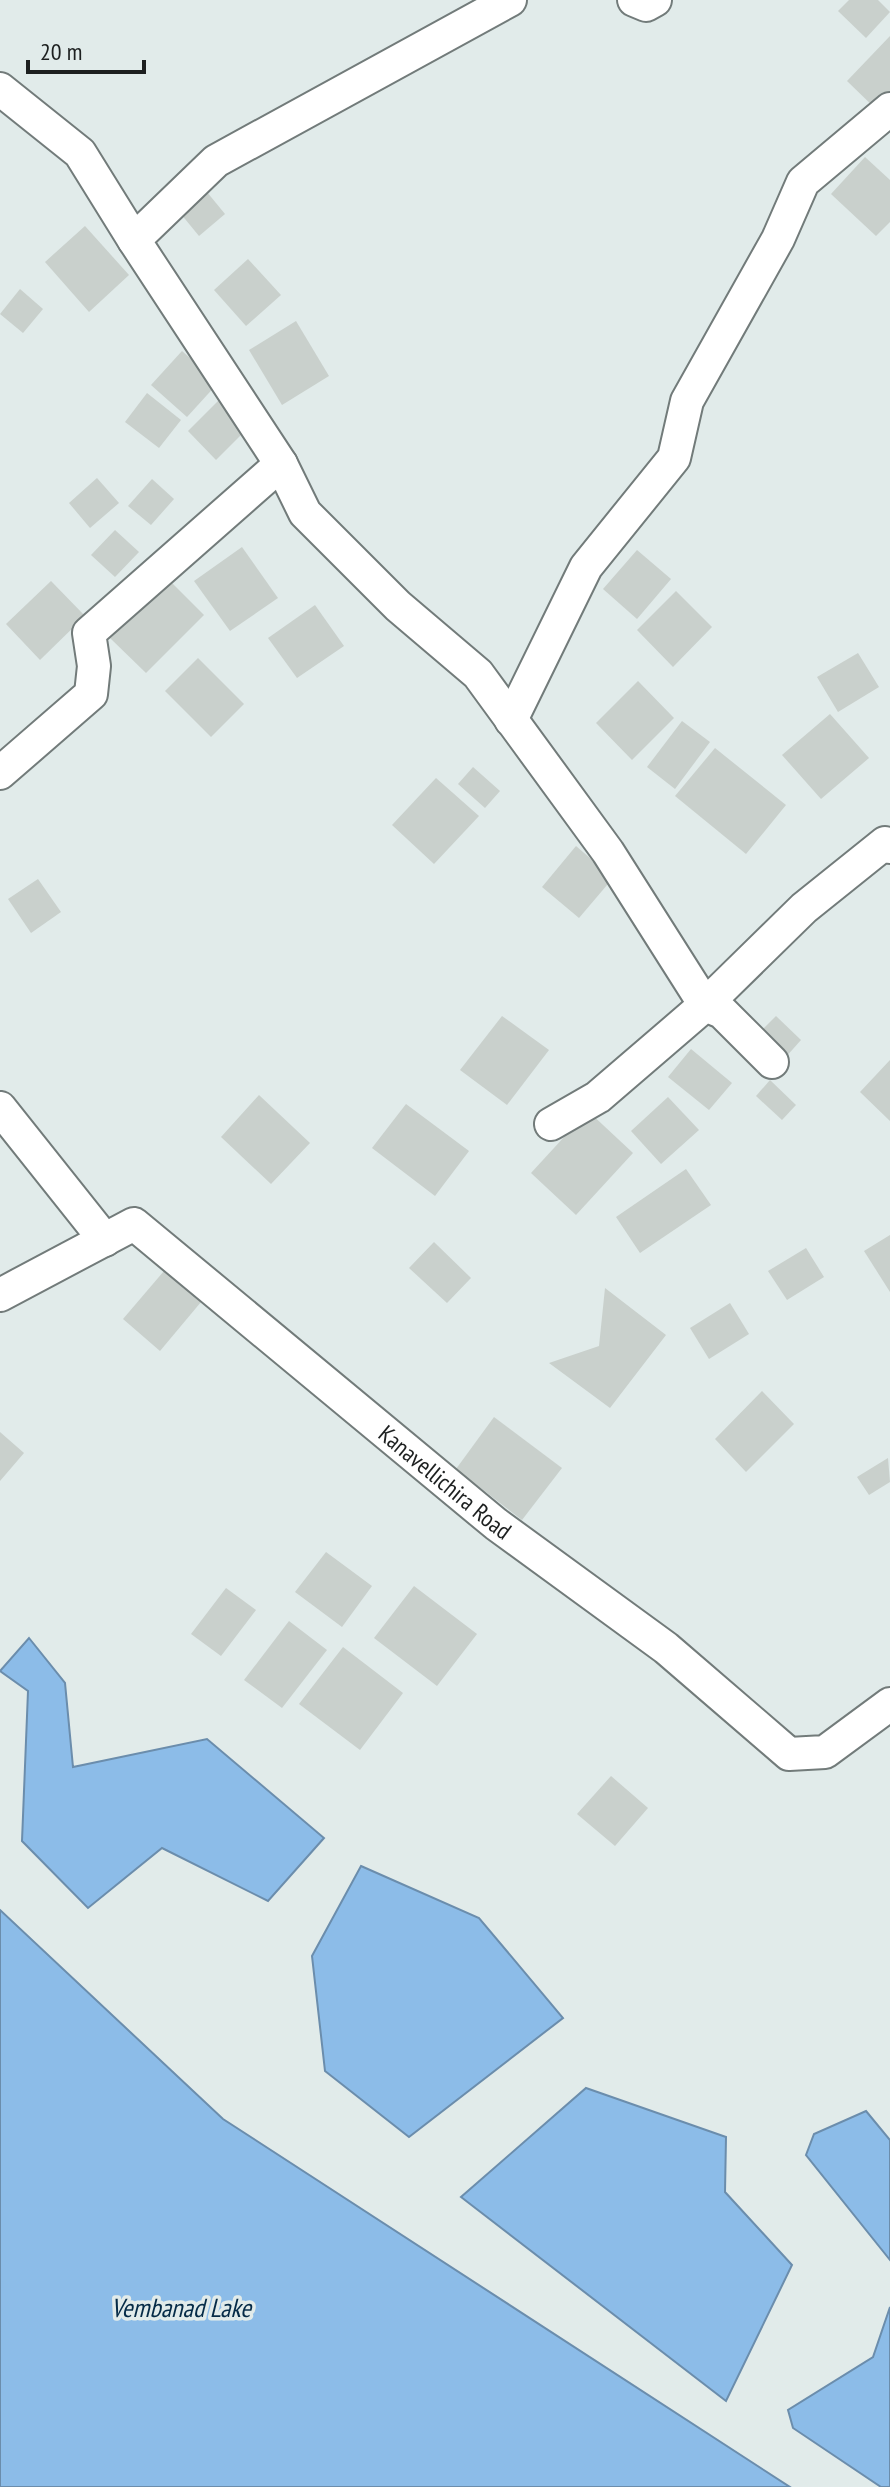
<svg xmlns="http://www.w3.org/2000/svg" width="890" height="2487" viewBox="0 0 890 2487" font-family="'PT Sans Narrow',sans-serif">
	<rect width="100%" height="100%" fill="#e1ebea"/>
	<g fill="#8cbce8" stroke="#6b8dac" stroke-width="2">
		<polygon points="29,1638 65,1683 73,1767 207,1739 324,1838 268,1901 162,1848 88,1908 22,1841 28,1691 0,1671"/>
		<polygon points="361,1866 479,1918 563,2018 409,2137 325,2071 312,1956"/>
		<polygon points="0,1910 223,2119 790,2487 0,2487"/>
		<polygon points="586,2088 726,2137 725,2192 792,2265 726,2401 461,2197"/>
		<polygon points="866,2111 890,2140 890,2260 806,2155 814,2134"/>
		<polygon points="890,2307 890,2487 881,2487 793,2428 788,2410 873,2357"/>
	</g>
	<g fill="#c9d0cc">
		<polygon points="849,0 878,0 890,12 866,38 838,11"/>
		<polygon points="890,36 890,98 878,111 847,81"/>
		<polygon points="865,157 890,180 890,222 876,236 831,194"/>
		<polygon points="202,186 225,214 199,236 176,208"/>
		<polygon points="85,226 129,275 89,312 45,262"/>
		<polygon points="248,259 281,295 246,326 214,290"/>
		<polygon points="20,289 43,309 23,333 0,314"/>
		<polygon points="296,321 329,376 282,405 249,350"/>
		<polygon points="182,351 218,383 187,417 151,385"/>
		<polygon points="147,393 181,420 159,448 125,422"/>
		<polygon points="224,395 252,424 216,460 188,431"/>
		<polygon points="97,478 119,503 90,528 69,503"/>
		<polygon points="152,479 174,499 151,525 128,506"/>
		<polygon points="115,530 139,552 115,577 91,555"/>
		<polygon points="242,547 278,598 230,631 194,581"/>
		<polygon points="637,550 671,579 637,619 603,589"/>
		<polygon points="169,580 204,615 146,673 110,638"/>
		<polygon points="51,581 85,616 40,660 6,624"/>
		<polygon points="676,591 712,627 673,667 637,630"/>
		<polygon points="315,605 344,646 297,678 268,638"/>
		<polygon points="858,653 879,687 838,712 817,677"/>
		<polygon points="198,658 244,704 211,737 165,691"/>
		<polygon points="638,681 674,718 632,760 596,723"/>
		<polygon points="830,714 869,758 821,799 782,755"/>
		<polygon points="682,721 710,742 675,789 647,767"/>
		<polygon points="715,748 786,805 746,854 675,796"/>
		<polygon points="473,767 500,791 485,808 458,784"/>
		<polygon points="436,778 479,816 434,864 392,825"/>
		<polygon points="576,846 613,878 579,918 542,887"/>
		<polygon points="38,879 61,912 31,933 8,899"/>
		<polygon points="502,1016 549,1050 507,1105 460,1070"/>
		<polygon points="776,1016 801,1040 785,1058 759,1033"/>
		<polygon points="691,1049 732,1083 709,1110 668,1077"/>
		<polygon points="890,1060 890,1121 860,1092"/>
		<polygon points="770,1080 796,1105 782,1120 756,1096"/>
		<polygon points="259,1095 310,1143 271,1184 221,1137"/>
		<polygon points="668,1097 699,1130 661,1164 631,1131"/>
		<polygon points="406,1104 469,1151 435,1196 372,1148"/>
		<polygon points="588,1111 633,1153 576,1215 531,1173"/>
		<polygon points="686,1169 711,1205 640,1253 616,1217"/>
		<polygon points="890,1235 890,1292 864,1251"/>
		<polygon points="434,1242 471,1278 447,1303 409,1268"/>
		<polygon points="806,1248 824,1277 787,1300 768,1271"/>
		<polygon points="164,1271 201,1302 160,1351 123,1319"/>
		<polygon points="605,1288 666,1335 610,1408 549,1363 599,1346"/>
		<polygon points="730,1303 749,1334 709,1359 690,1328"/>
		<polygon points="762,1391 794,1424 746,1472 715,1439"/>
		<polygon points="494,1417 562,1468 522,1520 456,1469"/>
		<polygon points="0,1432 24,1453 0,1481"/>
		<polygon points="888,1458 890,1482 869,1495 857,1477"/>
		<polygon points="326,1552 372,1586 342,1627 295,1592"/>
		<polygon points="414,1586 477,1634 437,1686 374,1638"/>
		<polygon points="226,1588 256,1610 221,1656 191,1634"/>
		<polygon points="289,1621 327,1650 282,1708 244,1680"/>
		<polygon points="343,1647 403,1693 360,1750 299,1704"/>
		<polygon points="611,1776 648,1808 615,1846 577,1814"/>
	</g>
	<g fill="none" stroke-linecap="round" stroke-linejoin="round">
		<g stroke="#727b7a" stroke-width="36">
			<g id="minor">
				<polyline points="510,0 216,161 134,240 281,464 305,513 398,606 478,674 608,852 705,1005 804,908 885,843 890,847"/>
				<polyline points="634,0 646,5 655,0"/>
				<polyline points="0,89 80,153 134,240"/>
				<polyline points="511,720 586,567 674,458 687,401 778,239 803,182 890,109"/>
				<polyline points="0,773 91,694 94,666 89,633 281,464"/>
				<polyline points="0,1108 105,1240"/>
				<polyline points="551,1124 598,1097 705,1005 722,1012 772,1062"/>
				<path id="s1" d="M0 1295 134 1224 496 1524 666 1648 789 1754 825 1752 890 1704"/>
			</g>
		</g>
		<use href="#minor" stroke="#fff" stroke-width="32"/>
	</g>
	<g text-anchor="middle" dominant-baseline="central" stroke-width="7" stroke-linejoin="round" paint-order="stroke">
		<g font-size="24" fill="#1d2020" stroke="#e1ebea">
			<text stroke="none"><textPath href="#s1" startOffset="556">Kanavellichira Road</textPath></text>
		</g>
		<g font-size="26" font-style="italic" fill="#052b47" stroke="#e1ebea">
			<text x="181" y="2307">Vembanad Lake</text>
		</g>
	</g>
	<path d="M28 60v12h116v-12" fill="none" stroke="#1d2020" stroke-width="4"/>
	<text x="40" y="60" font-size="24" fill="#1d2020" stroke="#e1ebea" stroke-width="6" paint-order="stroke">20 m</text>
</svg>
